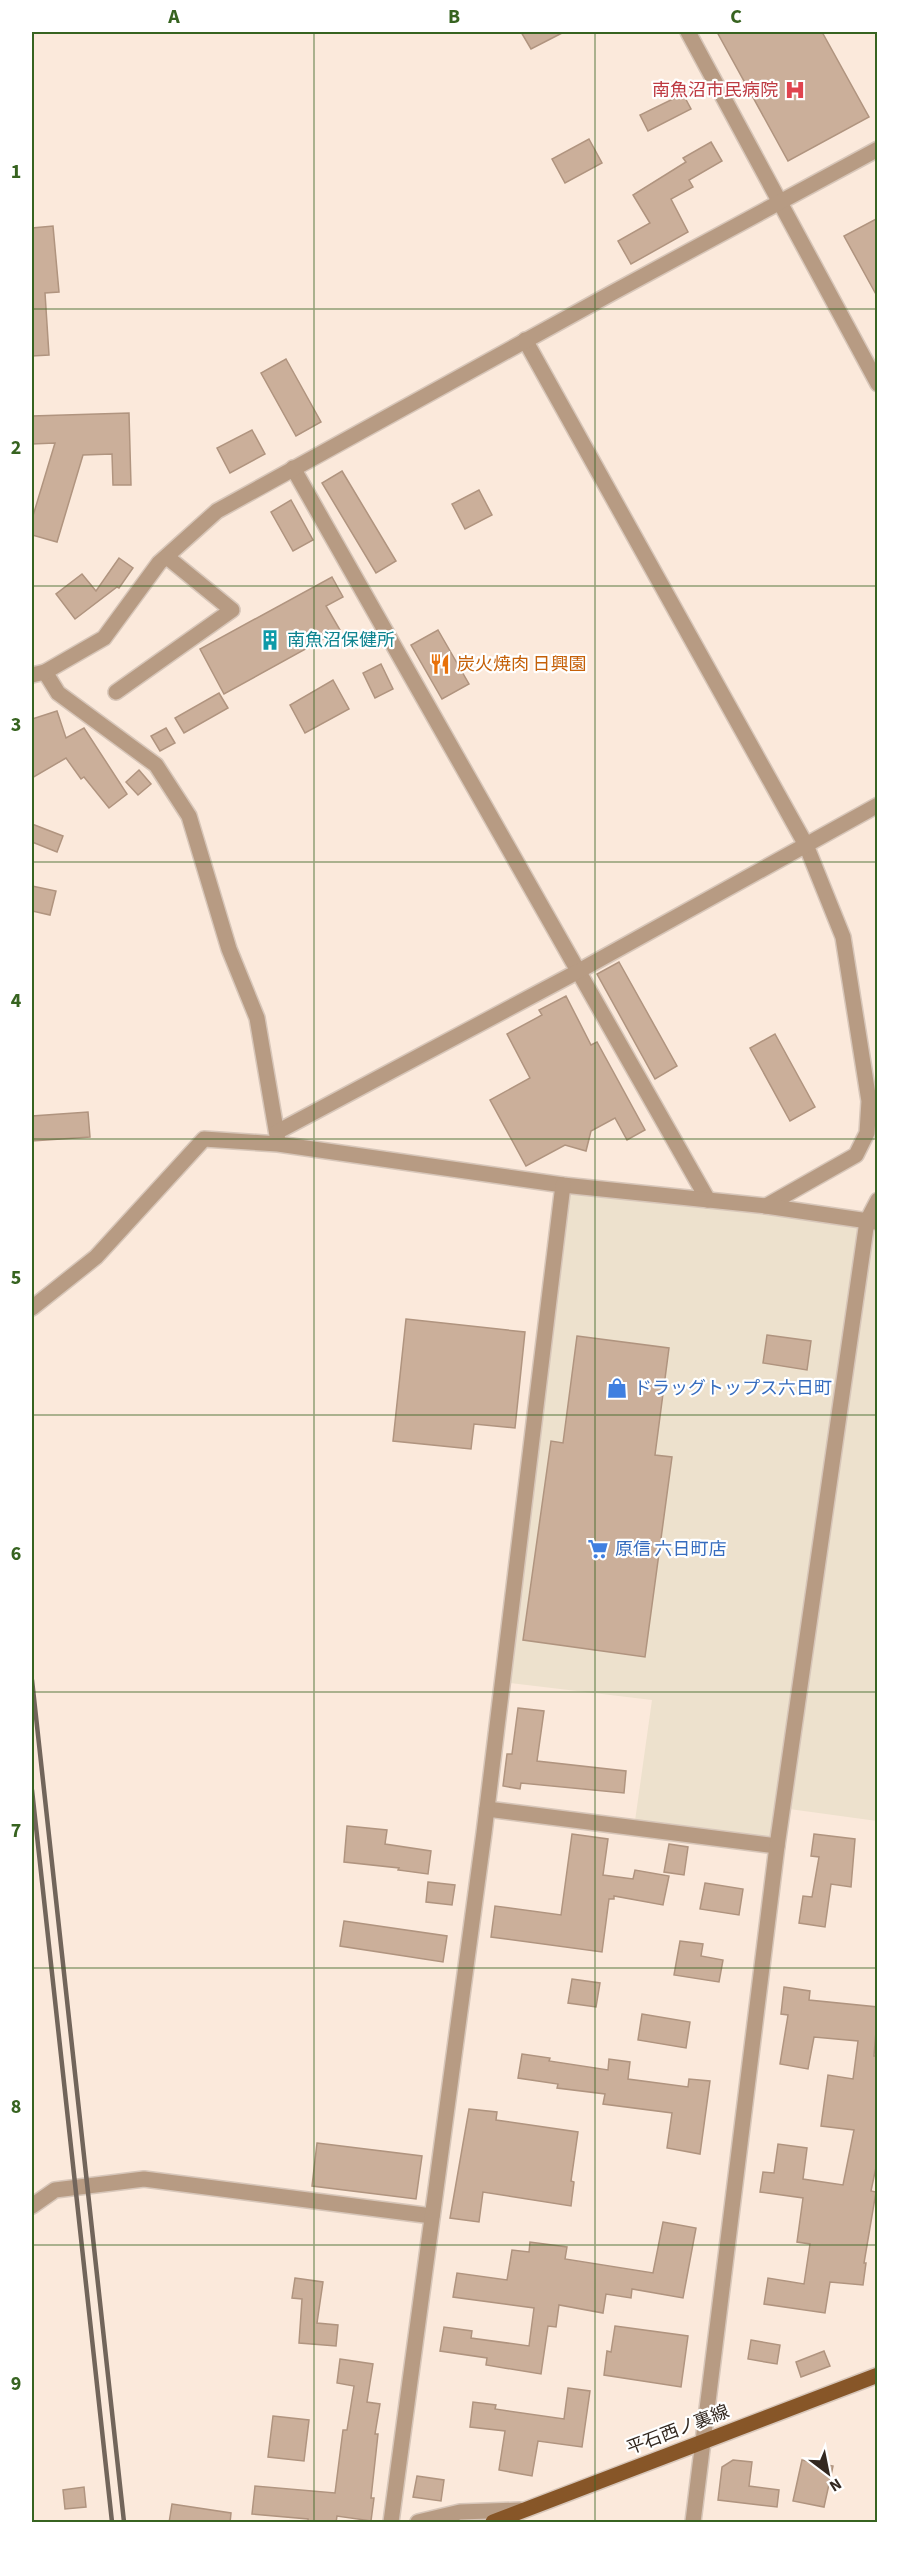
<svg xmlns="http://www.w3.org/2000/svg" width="909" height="2554" viewBox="0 0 909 2554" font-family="'Source Sans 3','Noto Sans JP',sans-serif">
	<rect width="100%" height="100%" fill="#fbe9db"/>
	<polygon fill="#ede1cd" points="563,1185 877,1223 877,1821 782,1808 777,1846 634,1828 652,1700 502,1682"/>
	<g fill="#cbaf9a" stroke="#b0947f" stroke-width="1.5">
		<polygon points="521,32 564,32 531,49"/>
		<polygon points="717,32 822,32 869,117 788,161"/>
		<polygon points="683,94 691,109 648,131 640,115"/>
		<polygon points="589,139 602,163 565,183 552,159"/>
		<polygon points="711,142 722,161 689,180 693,187 671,199 688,232 631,264 618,241 650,223 633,195 686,162 683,158"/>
		<polygon points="878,218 878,298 844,236"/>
		<polygon points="53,226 59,292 45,293 49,355 32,356 32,228"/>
		<polygon points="286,359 321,422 296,436 261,373"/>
		<polygon points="129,413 131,485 113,485 112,454 83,455 57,542 32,535 32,519 55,443 32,444 32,416"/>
		<polygon points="252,430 265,454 230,473 217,448"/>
		<polygon points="342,471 396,561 376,573 322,483"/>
		<polygon points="479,490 492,515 465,529 452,504"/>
		<polygon points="291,500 313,540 293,551 271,512"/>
		<polygon points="119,558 133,568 119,588 117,587 75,619 56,594 82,574 96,591"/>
		<polygon points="332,577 343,597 326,606 340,630 224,694 200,649"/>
		<polygon points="438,630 469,684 442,699 411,645"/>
		<polygon points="381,664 393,689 375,698 363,673"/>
		<polygon points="333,680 349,709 305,733 290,705"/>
		<polygon points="219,693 228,708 184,733 175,718"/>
		<polygon points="57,711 66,738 84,728 127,794 109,808 84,777 81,779 66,758 32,778 32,719"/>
		<polygon points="166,728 175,743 160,751 151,736"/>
		<polygon points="139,770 151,784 138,795 126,782"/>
		<polygon points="32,824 63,836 57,852 32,842"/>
		<polygon points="32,886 56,891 50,915 32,911"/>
		<polygon points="619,962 677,1066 655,1079 597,974"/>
		<polygon points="566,996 591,1045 597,1042 645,1130 627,1140 615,1118 591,1131 586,1151 565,1145 526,1166 490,1100 530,1078 507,1034 542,1015 539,1010"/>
		<polygon points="775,1034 815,1107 790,1121 750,1048"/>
		<polygon points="88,1112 90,1137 32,1141 32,1116"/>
		<polygon points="406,1319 525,1332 515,1428 474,1424 471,1449 393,1441"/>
		<polygon points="767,1335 811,1341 807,1370 763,1363"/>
		<polygon points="577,1336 669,1348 655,1455 672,1457 645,1657 523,1640 551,1441 563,1443"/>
		<polygon points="518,1708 544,1711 537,1761 626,1771 624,1793 521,1783 520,1789 503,1786 507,1754 512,1754"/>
		<polygon points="347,1826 387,1830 385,1844 431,1851 428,1874 398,1870 399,1868 344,1862"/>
		<polygon points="572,1834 608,1839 603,1875 633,1879 635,1870 669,1876 663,1905 614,1896 614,1899 609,1899 602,1952 491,1937 495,1906 561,1915"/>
		<polygon points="814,1834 855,1839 851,1887 831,1884 825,1927 799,1923 803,1896 812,1897 819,1857 811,1856"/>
		<polygon points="669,1844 688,1847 684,1875 664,1872"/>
		<polygon points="428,1882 455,1885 452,1905 426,1902"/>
		<polygon points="705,1883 743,1889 739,1915 700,1909"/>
		<polygon points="344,1921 447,1936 443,1962 340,1946"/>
		<polygon points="680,1941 703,1944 701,1956 723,1960 719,1982 674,1975"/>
		<polygon points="572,1979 600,1983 596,2007 568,2003"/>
		<polygon points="784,1987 810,1991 809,2000 878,2007 874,2056 878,2056 878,2158 871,2191 876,2192 864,2263 866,2263 863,2285 830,2282 825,2313 764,2304 768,2278 804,2284 810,2244 797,2242 803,2198 760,2192 763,2172 774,2173 778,2144 807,2148 803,2179 843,2185 854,2130 821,2126 828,2075 853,2079 858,2041 814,2037 808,2069 780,2064 788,2015 781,2014"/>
		<polygon points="642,2014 690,2022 686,2048 638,2040"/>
		<polygon points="522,2054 550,2058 549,2061 608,2070 609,2059 630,2062 628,2079 688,2087 689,2079 710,2081 700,2154 667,2148 672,2113 603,2104 605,2094 557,2088 558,2084 518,2078"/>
		<polygon points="469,2109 497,2112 496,2120 578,2132 571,2181 574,2182 571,2206 483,2192 479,2222 450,2218"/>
		<polygon points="317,2143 422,2156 416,2199 312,2186"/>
		<polygon points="663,2222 696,2228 683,2298 632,2289 631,2298 606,2294 603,2313 559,2305 556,2327 548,2326 541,2374 486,2365 487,2358 440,2351 444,2327 472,2331 471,2338 529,2346 534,2308 453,2297 457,2273 507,2280 512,2250 529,2252 530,2242 567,2247 565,2259 653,2273"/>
		<polygon points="295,2278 323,2282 317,2323 338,2325 336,2346 299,2343 302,2299 292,2298"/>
		<polygon points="615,2326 688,2336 681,2387 604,2375 607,2351 611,2352"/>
		<polygon points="751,2340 780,2345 777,2364 748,2359"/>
		<polygon points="824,2351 830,2366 801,2377 796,2362"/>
		<polygon points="340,2359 373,2364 367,2402 380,2404 375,2434 378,2434 371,2498 374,2498 371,2521 337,2516 336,2523 308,2523 308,2519 252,2514 255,2486 335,2493 343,2430 347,2430 354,2386 337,2383"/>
		<polygon points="568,2388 590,2391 582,2447 538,2441 532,2476 499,2470 505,2431 470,2427 473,2402 496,2405 495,2409 564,2419"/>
		<polygon points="273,2416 309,2420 304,2461 268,2457"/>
		<polygon points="733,2460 752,2462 749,2486 779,2490 777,2507 718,2500 722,2467"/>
		<polygon points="802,2460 833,2466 824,2507 793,2501"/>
		<polygon points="417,2476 444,2480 441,2501 413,2497"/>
		<polygon points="84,2487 86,2507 65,2509 63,2490"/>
		<polygon points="172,2504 231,2513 230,2523 169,2523"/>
	</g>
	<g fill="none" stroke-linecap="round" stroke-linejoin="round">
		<g stroke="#d7c6b9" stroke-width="18">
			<g id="minor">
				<polyline points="688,32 878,384"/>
				<polyline points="525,340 806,845 843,937 869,1101 867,1133 856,1155 766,1206"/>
				<polyline points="293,468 708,1200"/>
				<polyline points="45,672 58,693 156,765 189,816 229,949 257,1018 278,1141"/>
				<polyline points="32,675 45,672 104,638 159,563 217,511 612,293 878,149"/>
				<polyline points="116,692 232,610 167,557"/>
				<polyline points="277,1132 577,972 878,805"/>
				<polyline points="32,1308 96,1257 204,1139 278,1144 563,1185 766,1206 875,1222"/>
				<polyline points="487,1809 777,1846"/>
				<polyline points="32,2206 55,2190 144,2179 432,2216"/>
				<polyline points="391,2522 484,1833 563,1185"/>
				<polyline points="418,2522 460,2512 520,2510"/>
				<polyline points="693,2522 777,1846 867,1221 878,1200"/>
			</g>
		</g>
		<g stroke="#d7c6b9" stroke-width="18">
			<polyline id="major" points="493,2522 878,2375"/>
		</g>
		<use href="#minor" stroke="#b79b83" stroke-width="15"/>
		<use href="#major" stroke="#875628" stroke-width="15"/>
		<g stroke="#72655b" stroke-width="4.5">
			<polyline points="32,1680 124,2522"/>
			<polyline points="32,1790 112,2522"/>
		</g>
	</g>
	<path fill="none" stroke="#376320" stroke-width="1.5" stroke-opacity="0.55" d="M314 32V2522M595 32V2522M32 309H878M32 586H878M32 862H878M32 1139H878M32 1415H878M32 1692H878M32 1968H878M32 2245H878"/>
	<defs>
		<g id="hospital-bare" transform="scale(1.62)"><path d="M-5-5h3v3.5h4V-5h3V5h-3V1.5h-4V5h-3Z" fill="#e0444e" stroke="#fff" stroke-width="2.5" paint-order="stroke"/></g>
		<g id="building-bare" transform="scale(1.62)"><path d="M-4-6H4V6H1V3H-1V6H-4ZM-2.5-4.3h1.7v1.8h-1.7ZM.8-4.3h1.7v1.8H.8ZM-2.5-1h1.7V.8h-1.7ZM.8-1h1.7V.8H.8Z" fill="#0f9aa8" stroke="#fff" stroke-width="2.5" paint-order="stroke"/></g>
		<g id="restaurant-bare" transform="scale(1.62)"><path d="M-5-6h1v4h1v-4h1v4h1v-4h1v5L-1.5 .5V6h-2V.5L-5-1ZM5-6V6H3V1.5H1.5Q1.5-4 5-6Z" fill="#e8710a" stroke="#fff" stroke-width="2.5" paint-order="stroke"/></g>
		<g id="shop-bare" transform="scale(1.62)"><path d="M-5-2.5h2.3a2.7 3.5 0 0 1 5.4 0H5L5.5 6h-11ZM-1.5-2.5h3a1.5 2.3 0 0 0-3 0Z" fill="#3f7fe0" stroke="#fff" stroke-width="2.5" paint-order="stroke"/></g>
		<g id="supermarket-bare" transform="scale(1.62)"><path d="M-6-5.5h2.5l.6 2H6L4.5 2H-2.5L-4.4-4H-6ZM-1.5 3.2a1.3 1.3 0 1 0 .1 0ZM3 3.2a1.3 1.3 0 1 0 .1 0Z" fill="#3f7fe0" stroke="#fff" stroke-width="2.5" paint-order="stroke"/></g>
	</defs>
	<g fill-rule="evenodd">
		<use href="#hospital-bare" x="795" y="90"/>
		<use href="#building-bare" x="270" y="640"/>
		<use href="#restaurant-bare" x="440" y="664"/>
		<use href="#shop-bare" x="617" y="1388"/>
		<use href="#supermarket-bare" x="598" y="1549"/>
	</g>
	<g text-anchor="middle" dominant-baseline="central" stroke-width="4.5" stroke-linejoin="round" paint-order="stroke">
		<g font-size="18" fill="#be3a42" stroke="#fff" text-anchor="end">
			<text x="778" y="90">南魚沼市民病院</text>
		</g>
		<g font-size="18" fill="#0d838f" stroke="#fff" text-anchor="start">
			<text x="287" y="640">南魚沼保健所</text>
		</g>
		<g font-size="18" fill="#c56008" stroke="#fff" text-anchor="start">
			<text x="457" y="664">炭火焼肉 日興園</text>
		</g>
		<g font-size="18" fill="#366cbe" stroke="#fff" text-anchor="start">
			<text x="634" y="1388">ドラッグトップス六日町</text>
			<text x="615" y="1549">原信 六日町店</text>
		</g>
		<g font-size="18" fill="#332820" stroke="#fff">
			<text transform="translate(678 2430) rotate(-21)">平石西ノ裏線</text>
		</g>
	</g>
	<rect width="909" height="2554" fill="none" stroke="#ffffff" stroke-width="66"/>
	<g transform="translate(828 2473) rotate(148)" stroke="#ffffff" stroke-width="4.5" paint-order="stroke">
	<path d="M0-4.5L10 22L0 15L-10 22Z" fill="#332820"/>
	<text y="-9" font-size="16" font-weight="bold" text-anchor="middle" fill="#332820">N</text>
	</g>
	<rect x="33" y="33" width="843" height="2488" fill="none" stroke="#376320" stroke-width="2"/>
	<g font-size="20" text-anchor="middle" font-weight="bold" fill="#376320">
		<text x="174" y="23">A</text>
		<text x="454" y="23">B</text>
		<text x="736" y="23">C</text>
		<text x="16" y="178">1</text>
		<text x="16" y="454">2</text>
		<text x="16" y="731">3</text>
		<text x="16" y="1007">4</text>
		<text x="16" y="1284">5</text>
		<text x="16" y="1560">6</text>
		<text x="16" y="1837">7</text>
		<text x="16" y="2113">8</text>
		<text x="16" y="2390">9</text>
	</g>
</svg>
